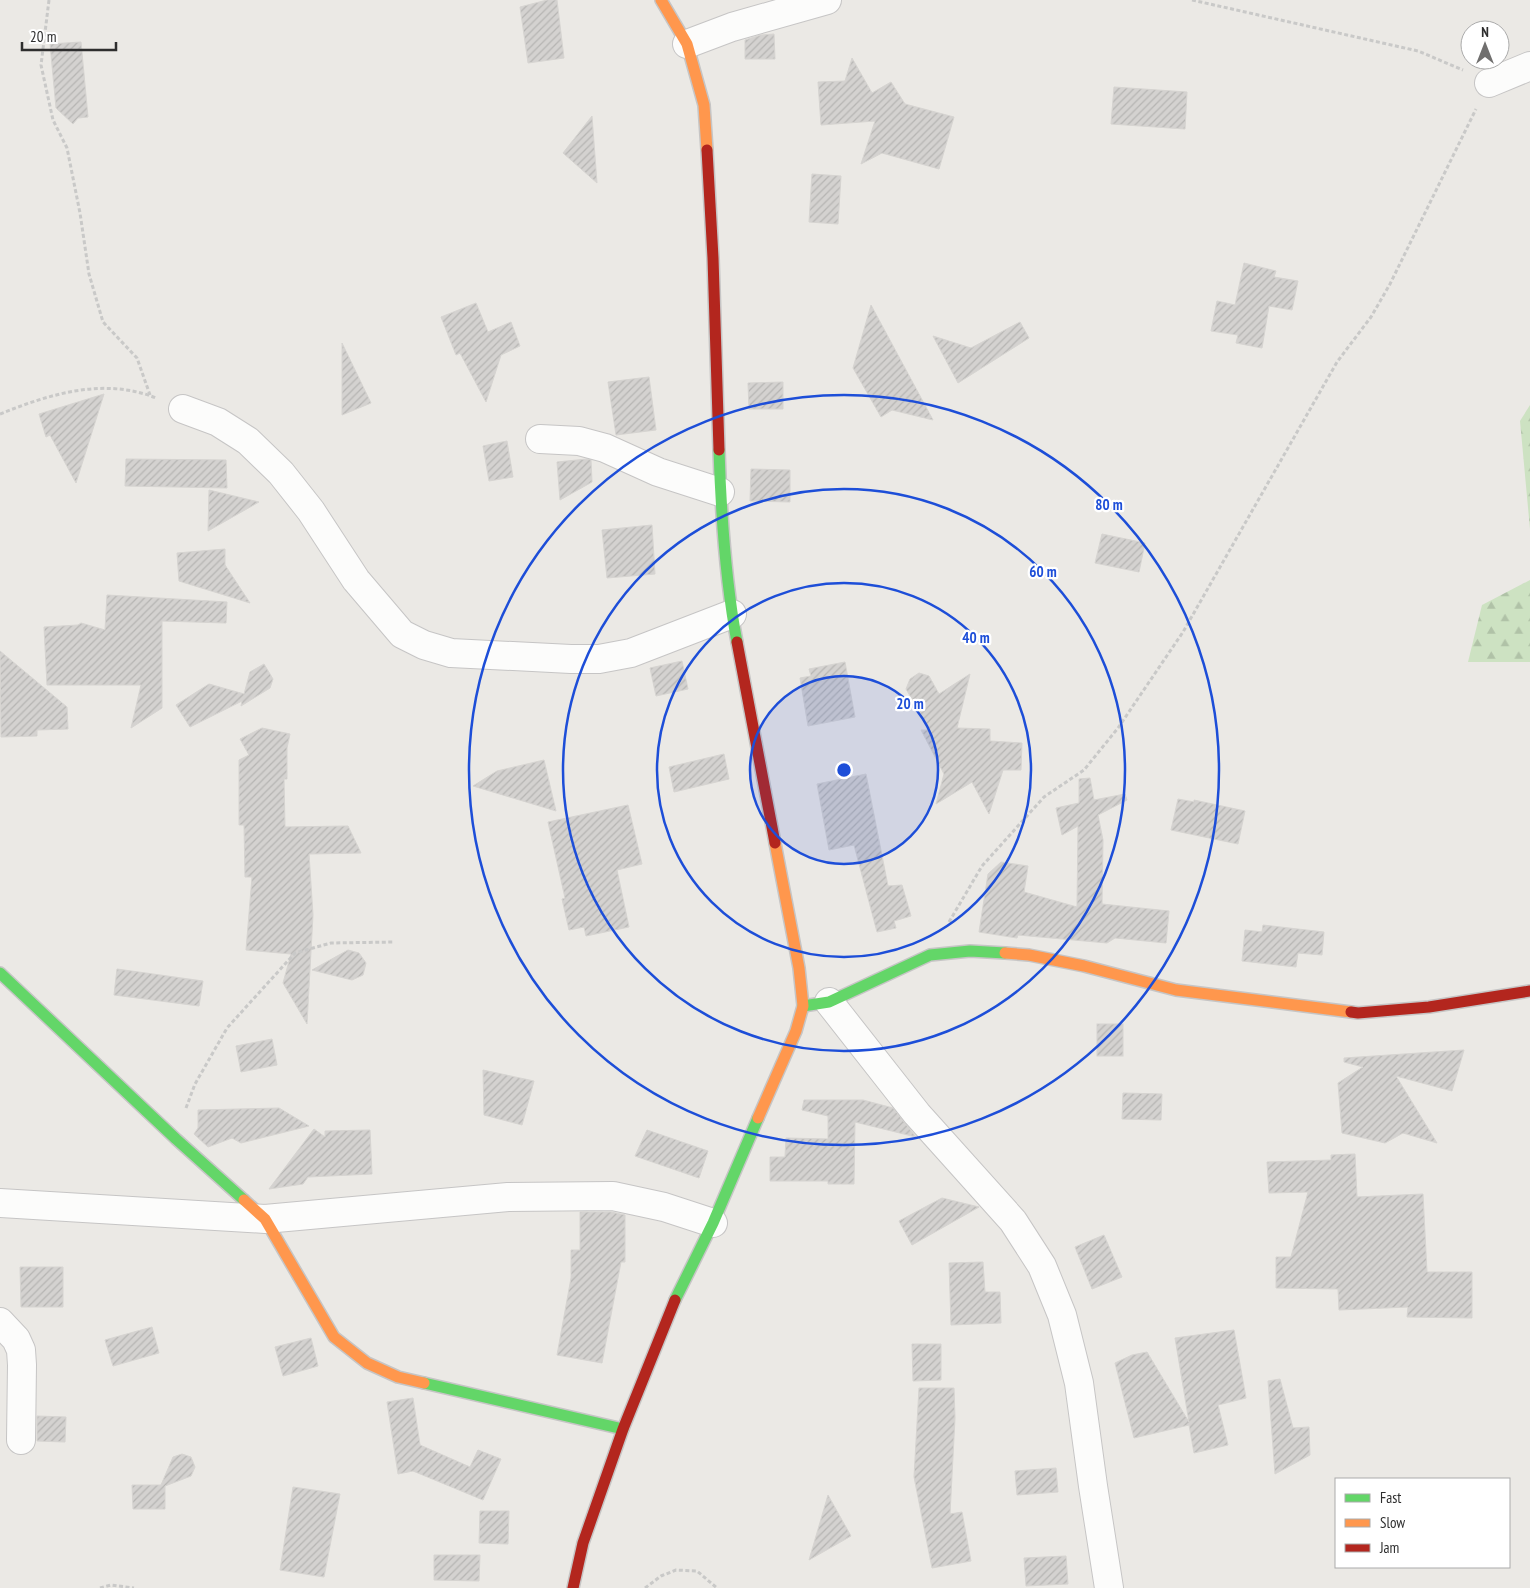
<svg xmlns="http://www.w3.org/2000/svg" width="1530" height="1588" viewBox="0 0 1530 1588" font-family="'PT Sans Narrow',sans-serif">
	<defs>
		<pattern id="forest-firs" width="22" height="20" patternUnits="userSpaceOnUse" patternTransform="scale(1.25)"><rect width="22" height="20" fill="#cde2c2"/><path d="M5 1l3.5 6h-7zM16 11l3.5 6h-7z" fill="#b0c2a7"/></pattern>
		<pattern id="building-hatch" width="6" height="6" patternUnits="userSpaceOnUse" patternTransform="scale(1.25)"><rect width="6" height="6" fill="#d4d2d0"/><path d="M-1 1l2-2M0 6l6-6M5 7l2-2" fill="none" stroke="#b6b5b3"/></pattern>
	</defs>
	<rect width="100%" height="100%" fill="#ebe9e5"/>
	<g fill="url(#forest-firs)">
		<polygon points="1530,405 1530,529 1520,421"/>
		<polygon points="1530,580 1530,662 1468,662 1482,605"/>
	</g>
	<g fill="url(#building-hatch)" stroke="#d6d4d1">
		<polygon points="547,0 557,0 564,58 528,63 520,7"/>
		<polygon points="774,34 775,59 745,59 745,40 761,35"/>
		<polygon points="81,42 88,117 78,118 73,124 56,108 50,44"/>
		<polygon points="852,58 872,93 891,82 905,104 954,117 939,169 882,153 861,164 875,121 821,125 818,82 845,81"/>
		<polygon points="1114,87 1187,92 1185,129 1111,124"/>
		<polygon points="592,116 597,183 563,153"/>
		<polygon points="812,174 841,176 838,224 809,222"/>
		<polygon points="1244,263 1276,271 1274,277 1298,281 1292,310 1269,306 1262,348 1236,343 1238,335 1211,331 1217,301 1235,305"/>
		<polygon points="476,303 488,332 511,322 520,346 501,355 486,402 460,353 456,355 441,317"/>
		<polygon points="871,305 933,420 892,410 881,417 853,368"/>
		<polygon points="1020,322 1029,338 958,383 933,336 971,348"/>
		<polygon points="342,343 371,403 342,415"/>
		<polygon points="649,377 656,430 616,435 608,382"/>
		<polygon points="783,382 783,409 749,409 748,383"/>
		<polygon points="104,394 76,483 50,435 46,437 39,414"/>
		<polygon points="507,441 513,477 489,481 483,446"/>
		<polygon points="126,459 226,460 227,488 125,486"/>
		<polygon points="587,459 591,460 592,482 560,500 557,462"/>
		<polygon points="751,469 790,470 790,502 750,501"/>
		<polygon points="209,490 259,502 208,531"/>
		<polygon points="652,525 655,574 607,578 602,530"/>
		<polygon points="1102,534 1145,543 1139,572 1095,563"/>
		<polygon points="225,549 225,565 250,603 179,581 177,553"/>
		<polygon points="107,595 227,602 226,623 162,621 162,708 131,728 141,685 47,685 44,627 78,625 81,623 105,630"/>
		<polygon points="0,651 67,707 68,729 37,730 37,736 1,737"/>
		<polygon points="682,661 688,689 656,696 650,668"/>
		<polygon points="845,662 855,717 808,726 800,678 811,676 809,669"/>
		<polygon points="264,664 273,679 270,688 241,706 242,701 190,727 176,705 209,684 244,694 250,672"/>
		<polygon points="919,673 929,676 939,694 970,674 957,728 990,729 990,741 1022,743 1021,770 1003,770 989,814 972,782 936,804 944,774 921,730 930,730 906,689 910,679"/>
		<polygon points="262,728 290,734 287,748 287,779 284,779 285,827 348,826 361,853 309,854 313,915 307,1024 283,983 291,954 246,950 252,877 245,877 244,825 239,825 239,760 249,755 240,739"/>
		<polygon points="724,754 729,779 674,792 669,767"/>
		<polygon points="544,760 556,811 473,786 497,771"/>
		<polygon points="866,774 888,886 902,885 911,916 894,921 896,928 877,932 854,845 829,850 817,784"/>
		<polygon points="1090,778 1094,800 1125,794 1127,800 1098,815 1103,840 1102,904 1169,911 1166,943 1115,938 1107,943 1018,935 1017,938 979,932 988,874 1001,862 1028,866 1024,892 1077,907 1078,826 1062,835 1056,808 1079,803 1079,779"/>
		<polygon points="1178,799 1194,802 1194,800 1245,811 1238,844 1171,830"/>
		<polygon points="628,805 642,864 617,870 629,927 586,936 584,927 569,930 562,899 565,898 548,822"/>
		<polygon points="1263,925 1324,932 1322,955 1298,953 1296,967 1242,961 1245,930 1262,932"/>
		<polygon points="348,950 359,953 366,963 363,975 352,980 312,970"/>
		<polygon points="117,969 203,981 199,1006 114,995"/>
		<rect x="1097" y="1024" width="26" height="32"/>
		<polygon points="272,1039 277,1065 241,1072 236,1046"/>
		<polygon points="1464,1050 1452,1091 1396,1076 1437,1143 1403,1133 1385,1143 1342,1133 1338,1083 1363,1067 1344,1062 1344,1058"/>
		<polygon points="483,1070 534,1081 522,1125 484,1115"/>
		<polygon points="1123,1093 1162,1094 1161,1120 1122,1119"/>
		<polygon points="804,1100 863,1100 893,1108 916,1137 855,1122 854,1184 828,1184 828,1181 770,1181 770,1157 785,1157 786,1138 828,1139 828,1116 802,1110"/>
		<polygon points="279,1108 309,1126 241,1143 232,1138 208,1147 194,1134 198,1128 198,1110"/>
		<polygon points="314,1129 325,1137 325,1131 370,1130 372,1174 308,1177 303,1184 269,1189"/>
		<polygon points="647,1130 708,1151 699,1178 635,1156"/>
		<polygon points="1355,1154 1357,1197 1423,1194 1427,1272 1472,1272 1472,1318 1407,1317 1408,1307 1339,1310 1338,1289 1276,1288 1276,1257 1291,1257 1308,1192 1269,1193 1267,1162 1331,1160 1331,1155"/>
		<polygon points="942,1198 979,1207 912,1245 899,1221"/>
		<polygon points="580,1212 611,1212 625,1215 625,1262 621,1262 602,1363 557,1355 571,1278 571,1250 580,1250"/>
		<polygon points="1104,1235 1122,1277 1092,1289 1075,1247"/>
		<polygon points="983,1262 985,1292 1000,1292 1001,1323 951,1325 949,1263"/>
		<polygon points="20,1267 63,1267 63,1307 21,1307"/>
		<polygon points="152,1327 159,1353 113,1366 105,1340"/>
		<polygon points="1234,1330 1246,1398 1218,1405 1228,1445 1194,1453 1189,1425 1134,1438 1115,1363 1132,1355 1147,1352 1189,1422 1175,1338"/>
		<polygon points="311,1338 318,1366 283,1376 275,1347"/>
		<polygon points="912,1344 941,1344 941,1380 913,1381"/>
		<polygon points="1280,1379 1293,1428 1309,1427 1310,1455 1275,1474 1268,1381"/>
		<polygon points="919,1388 954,1388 955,1418 950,1514 962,1512 971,1561 932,1568 914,1477"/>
		<polygon points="413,1398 420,1445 470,1467 478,1450 501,1459 483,1500 413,1471 398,1474 387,1402"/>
		<polygon points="37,1416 66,1417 65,1442 37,1441"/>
		<polygon points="182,1454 191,1457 195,1467 191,1476 165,1486 165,1509 133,1509 132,1485 161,1485 173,1457"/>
		<polygon points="1056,1468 1058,1492 1017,1495 1015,1471"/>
		<polygon points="293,1487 340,1494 324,1577 280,1570"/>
		<polygon points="828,1495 851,1536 809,1560"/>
		<polygon points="480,1511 509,1511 508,1544 479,1543"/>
		<polygon points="434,1555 480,1555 479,1581 434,1580"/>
		<polygon points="1066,1556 1068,1584 1026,1586 1024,1558"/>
	</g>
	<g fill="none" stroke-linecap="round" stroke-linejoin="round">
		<g stroke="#c6c5c5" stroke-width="30">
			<g id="street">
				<polyline points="687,44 732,27 827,0"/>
				<polyline points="1489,83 1530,66"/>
				<polyline points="183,409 218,422 248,441 281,473 311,511 356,580 402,634 424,645 451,653 571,659 599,659 631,653 732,614"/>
				<polyline points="540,439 579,441 605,448 658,472 720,492"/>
				<polyline points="829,1002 917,1114 1013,1221 1042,1266 1062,1315 1079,1383 1093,1486 1109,1588"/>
				<polyline points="0,1203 265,1219 508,1197 613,1196 664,1207 713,1223"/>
				<polyline points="0,1322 16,1339 21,1350 22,1365 21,1440"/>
			</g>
		</g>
		<g stroke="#c6c5c5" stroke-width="14">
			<g id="fast">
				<path d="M719 450C721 514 725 579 737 642"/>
				<polyline points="0,973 176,1139 244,1200"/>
				<polyline points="803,1006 829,1002 930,955 970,951 1005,953"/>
				<polyline points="675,1300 713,1223 758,1118"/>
				<polyline points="424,1383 623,1429"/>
			</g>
		</g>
		<g stroke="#c6c5c5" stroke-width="14">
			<g id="slow">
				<polyline points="661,0 687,44 704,105 707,150"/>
				<polyline points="1005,953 1029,955 1084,966 1176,990 1351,1012"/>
				<polyline points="758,1118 796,1031 803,1006 799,968 775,843"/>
				<polyline points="244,1200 265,1219 334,1337 367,1363 398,1377 424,1383"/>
			</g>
		</g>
		<g stroke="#c6c5c5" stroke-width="14">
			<g id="jam">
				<polyline points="707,150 713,258 719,450"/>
				<polyline points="737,642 775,843"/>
				<polyline points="1351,1012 1358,1013 1429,1007 1530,991"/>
				<polyline points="573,1588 583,1543 623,1429 675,1300"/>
			</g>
		</g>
		<g stroke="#c9c9c8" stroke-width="3" stroke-dasharray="4 2.5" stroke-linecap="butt">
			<polyline points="49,0 41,65 53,120 67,148 80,213 89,274 103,322 137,358 150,395"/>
			<polyline points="1192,0 1418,51 1463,70"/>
			<path d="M0 414C50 394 104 377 156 398"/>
			<polyline points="949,922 982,866 1044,797 1084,770 1118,728 1183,632 1337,362 1371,317 1390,284 1476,109"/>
			<polyline points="186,1108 195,1084 227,1028 295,953 331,943 394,942"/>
			<polyline points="100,1588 111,1585 134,1588"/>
			<polyline points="645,1588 661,1576 676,1570 697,1571 717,1588"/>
		</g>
		<use href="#street" stroke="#fcfcfb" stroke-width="28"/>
		<use href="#fast" stroke="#63d668" stroke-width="11"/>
		<use href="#slow" stroke="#ff974d" stroke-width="11"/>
		<use href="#jam" stroke="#b3261e" stroke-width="11"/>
	</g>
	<circle cx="844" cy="770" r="94" fill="#1d4ed8" fill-opacity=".12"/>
	<g fill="none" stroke="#1d4ed8" stroke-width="2.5">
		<circle cx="844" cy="770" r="94"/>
		<circle cx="844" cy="770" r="187"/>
		<circle cx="844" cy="770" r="281"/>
		<circle cx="844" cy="770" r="375"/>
	</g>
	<circle cx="844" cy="770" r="8" fill="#1d4ed8" stroke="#fff" stroke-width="2.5"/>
	<g font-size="15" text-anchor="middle" font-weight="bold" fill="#1d4ed8" stroke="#fff" stroke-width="4.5" stroke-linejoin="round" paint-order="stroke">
		<text x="1109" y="510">80 m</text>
		<text x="1043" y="577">60 m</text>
		<text x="976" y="643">40 m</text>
		<text x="910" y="709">20 m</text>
	</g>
	<rect x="1335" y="1478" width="175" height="90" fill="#ffffff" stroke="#ababab"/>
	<rect x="1345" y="1494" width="25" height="8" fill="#63d668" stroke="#ababab"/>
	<text x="1380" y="1503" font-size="15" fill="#2e2e2e">Fast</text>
	<rect x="1345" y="1519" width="25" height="8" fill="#ff974d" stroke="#ababab"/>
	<text x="1380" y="1528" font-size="15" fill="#2e2e2e">Slow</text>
	<rect x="1345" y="1544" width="25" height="8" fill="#b3261e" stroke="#ababab"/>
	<text x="1380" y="1553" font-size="15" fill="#2e2e2e">Jam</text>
	<g transform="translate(1485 45)"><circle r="24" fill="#ffffff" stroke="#ababab"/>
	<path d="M0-4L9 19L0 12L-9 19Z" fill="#706f6e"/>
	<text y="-8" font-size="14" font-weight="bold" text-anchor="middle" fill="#2e2e2e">N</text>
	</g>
	<path d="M22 42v8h94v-8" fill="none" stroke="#2e2e2e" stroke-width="2.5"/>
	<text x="30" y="42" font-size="15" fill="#2e2e2e" stroke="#ffffff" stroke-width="4" paint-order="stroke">20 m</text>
</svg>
